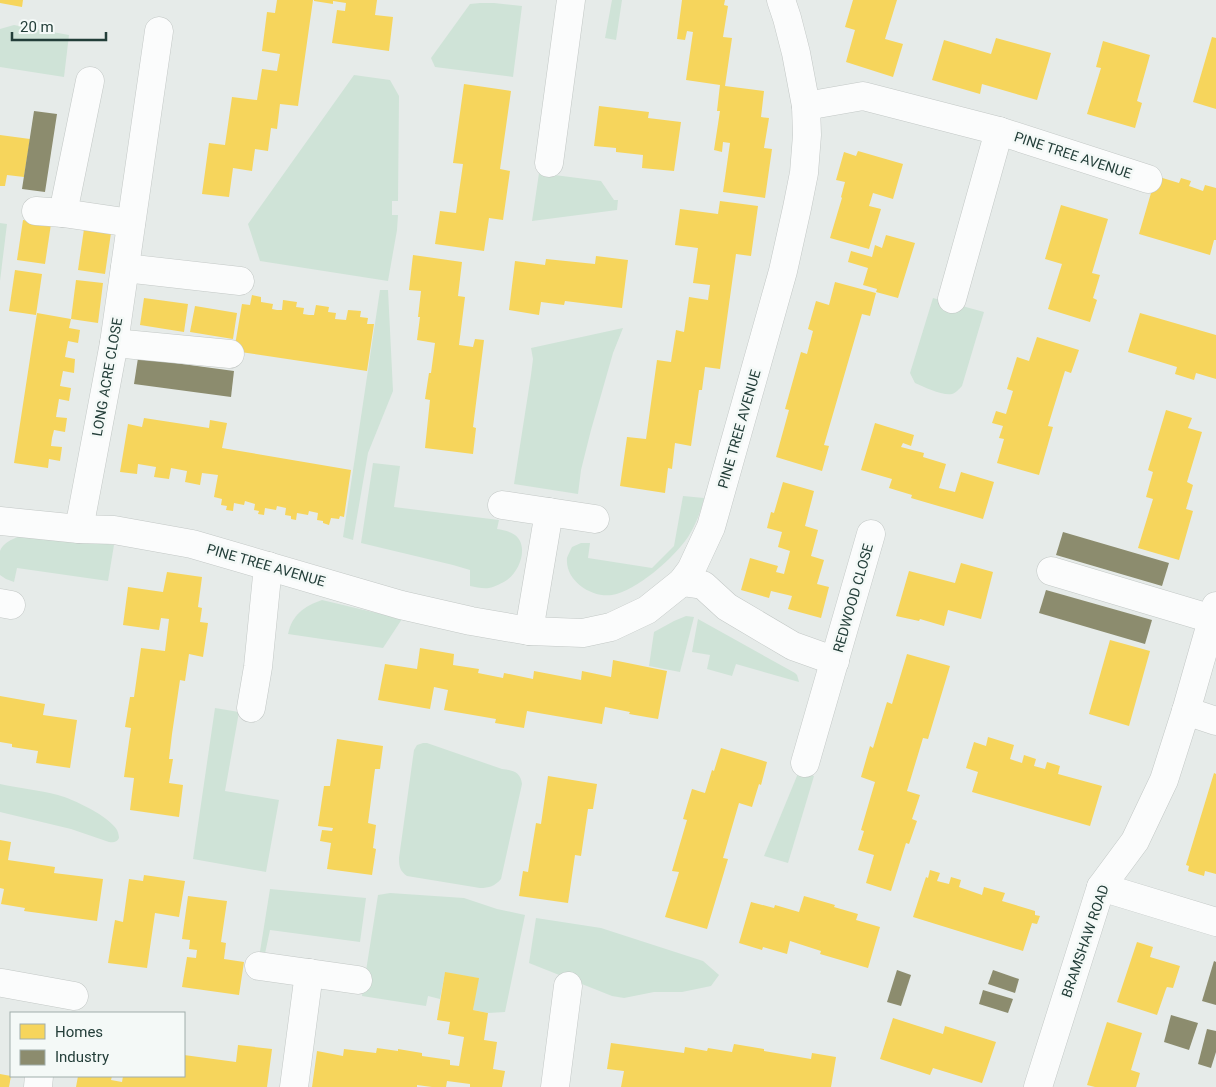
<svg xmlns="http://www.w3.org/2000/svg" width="1216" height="1087" viewBox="0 0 1216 1087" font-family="Roboto,sans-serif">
	<rect width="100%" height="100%" fill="#e6ebe9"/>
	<g fill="#cfe3d7">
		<polygon points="612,0 622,0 616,40 605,38"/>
		<polygon points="480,3 494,3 522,6 513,77 435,67 431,58 470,4"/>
		<polygon points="14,25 69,35 64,77 0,67 0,29"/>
		<polygon points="354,75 390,80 399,96 398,201 392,201 392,215 398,215 397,230 388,281 260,261 248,224"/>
		<polygon points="539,173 601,181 614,200 618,200 617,210 532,221"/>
		<polygon points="0,223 7,224 0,281"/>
		<polygon points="380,290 388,290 393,391 368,453 353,540 343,537"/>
		<path d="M933 298 984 312 962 386C959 389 956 393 952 394 943 396 924 387 915 383L910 373Z"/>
		<polygon points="623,328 613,353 591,430 581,470 578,494 514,484 531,375 533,359 531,348"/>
		<path d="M373 463 400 466 394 507 499 520 497 529C503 530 509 531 515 535 529 546 520 571 507 580 502 583 495 587 489 588 483 589 476 587 470 586V570L453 565 361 543Z"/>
		<path d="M683 496 704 498C701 512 695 526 688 537 674 558 636 591 612 595 592 598 565 581 567 558 568 555 570 551 572 547L581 543H590L588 558 652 568 674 546Z"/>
		<path d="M30 533H38L114 545 108 581 17 568 14 582 6 579 0 575C0 569 0 556 0 551 4 540 21 536 30 533Z"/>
		<path d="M322 600 402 619 383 648 288 634C292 615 304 606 322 600Z"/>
		<polygon points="686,616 694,617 680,672 649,666 654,632 674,621"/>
		<polygon points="698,619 795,673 797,675 799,682 736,664 732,676 707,669 710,655 692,652"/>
		<polygon points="215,708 239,712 225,791 279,800 266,872 193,859"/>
		<path d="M423 743H427L502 769C512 770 521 772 522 784L501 879C495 886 489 888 480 888L407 876C400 871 399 867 399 858L414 750 417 745Z"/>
		<polygon points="799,771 814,776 788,863 764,856"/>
		<path d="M0 784C19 788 39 790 58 795 73 799 109 816 117 830 118 832 119 836 119 838 117 842 114 843 109 842L71 829 0 812Z"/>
		<polygon points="270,889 366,898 360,942 270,930 263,963 258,964"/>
		<polygon points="390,893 464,898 497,909 525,915 505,1012 488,1013 473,1010 478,978 445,973 440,999 428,996 426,1006 362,996 378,895"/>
		<polygon points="536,918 601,928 703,961 719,975 711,986 682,992 654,992 624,998 612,996 529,963"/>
	</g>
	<g fill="#f6d55c">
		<polygon points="0,0 23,0 22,7 0,3"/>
		<polygon points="277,0 313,0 298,106 280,104 277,129 271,128 268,151 255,149 252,171 233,168 229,197 202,194 209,143 225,145 232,97 257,100 262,69 277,71 280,54 262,51 267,12 275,13"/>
		<polygon points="314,0 377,0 375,15 393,17 389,51 332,43 337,10 345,11 346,3 333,1 333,4 314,1"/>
		<polygon points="682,0 725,0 724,5 728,6 723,37 732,38 725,86 764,91 761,117 769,118 764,148 772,149 765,198 723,192 730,143 723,142 722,152 714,150 720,111 717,111 720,85 686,80 693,32 687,31 685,40 677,39"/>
		<polygon points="853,0 897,0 885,39 903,44 893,77 846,62 855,30 845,27"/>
		<polygon points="1212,37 1216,38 1216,109 1193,102"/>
		<polygon points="996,38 1051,53 1037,100 982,84 980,94 932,80 944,40 991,54"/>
		<polygon points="1103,41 1150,55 1137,101 1142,103 1135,128 1087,114 1101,68 1096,67"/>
		<polygon points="464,84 511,91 500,169 510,171 503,220 489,218 484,251 435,244 440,211 456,213 463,164 453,163"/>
		<polygon points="599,106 649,112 648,118 681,122 674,171 642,168 643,155 616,152 616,148 594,146"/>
		<polygon points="0,135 30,139 24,177 7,175 5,186 0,186"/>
		<polygon points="858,151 903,164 893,199 873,193 869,206 881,209 869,249 830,238 842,198 841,197 845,182 836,180 844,152 856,156"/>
		<polygon points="1156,176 1179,183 1181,178 1191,181 1189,186 1203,191 1205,185 1216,188 1216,240 1214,240 1210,255 1139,234"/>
		<polygon points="720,201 758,206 751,256 736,254 720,369 705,367 702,390 699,390 691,446 675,443 672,469 668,468 665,493 620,486 627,437 646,439 657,360 671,362 676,330 684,332 689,297 708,300 710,285 693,283 698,248 675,245 680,209 718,214"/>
		<polygon points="1061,205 1108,219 1092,273 1100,275 1093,298 1097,300 1090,322 1048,309 1062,264 1045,259"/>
		<polygon points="23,220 51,224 45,264 17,260"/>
		<polygon points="84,229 111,233 105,274 78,270"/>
		<polygon points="886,235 915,243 898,298 876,292 877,289 863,285 868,268 848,262 851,251 872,257 875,245 882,248"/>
		<polygon points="413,255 462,262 458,296 465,297 459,345 473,347 475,339 484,340 473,427 476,428 473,454 425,448 430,400 425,399 429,373 431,373 435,343 417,340 420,317 418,317 421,291 409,290"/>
		<polygon points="596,256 628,260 622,308 565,301 564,305 541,302 539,315 509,310 515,261 545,265 546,259 595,264"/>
		<polygon points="15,270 42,274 36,315 9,311"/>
		<polygon points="76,280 103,283 98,323 71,319"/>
		<polygon points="835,282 876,293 870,316 862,314 824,445 829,446 822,471 776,457 789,410 785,409 801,352 807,354 813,331 808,329 816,301 829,305"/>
		<polygon points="252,295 261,297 261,302 273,304 272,309 277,310 282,310 283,300 297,302 296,307 304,308 303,314 309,315 314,315 316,305 329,307 328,312 336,313 335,319 346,320 348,310 361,311 360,317 368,318 367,324 374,324 367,371 234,351 242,304 250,305"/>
		<polygon points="144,298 188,304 184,332 140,325"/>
		<polygon points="195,306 237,313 233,339 190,332"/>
		<polygon points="37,313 71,319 69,328 80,330 78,343 68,341 65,357 75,359 74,373 63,371 60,386 71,388 69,401 59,399 56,417 67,418 65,432 54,430 52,438 51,446 62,447 60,461 49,459 48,468 14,463"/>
		<polygon points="1140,313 1216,335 1216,379 1196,373 1194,380 1175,374 1177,367 1128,352"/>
		<polygon points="1037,337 1079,350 1071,373 1065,371 1048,426 1053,427 1039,475 997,463 1004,439 999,438 1003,426 992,423 996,411 1006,414 1013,391 1007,389 1017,357 1029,361"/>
		<polygon points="1166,410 1192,418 1188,428 1202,432 1187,482 1193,485 1186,509 1193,511 1179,560 1138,548 1153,499 1146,497 1153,472 1148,470"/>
		<polygon points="144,418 209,428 210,420 227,423 222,448 351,470 344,517 340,516 339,519 331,518 329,525 323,523 323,521 317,520 318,513 309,511 308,515 297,513 296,520 291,519 291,516 285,515 286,508 277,506 276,510 265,508 264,515 258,514 259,511 254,510 255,504 245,501 244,505 234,503 233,511 226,510 227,506 221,505 222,499 214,497 218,475 202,473 200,485 185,482 187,471 171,468 169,479 154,477 156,467 138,464 137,474 120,472 128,424 142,427"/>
		<polygon points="875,423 914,435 911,446 903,443 901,447 924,453 923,457 946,464 939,488 955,492 961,472 994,482 983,519 911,498 912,495 889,488 892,479 861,470"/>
		<polygon points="783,482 814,491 805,526 818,530 811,556 824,560 817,584 829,587 821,618 788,609 792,596 771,591 769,598 741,590 750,558 778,566 776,572 784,574 790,551 778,547 782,532 767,528 771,512 774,513"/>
		<polygon points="961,563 993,572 981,619 948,610 944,626 920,619 919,621 896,616 909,571 955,583"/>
		<polygon points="167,572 202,577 198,607 202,608 200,622 208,623 203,657 189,654 185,681 180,680 172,734 169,759 173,759 169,783 183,785 179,817 130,810 134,778 124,777 131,728 125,727 130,697 134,697 141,648 165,651 169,619 161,618 159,630 123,625 128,587 163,592"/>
		<polygon points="1110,640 1150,651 1129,726 1089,714"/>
		<polygon points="420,648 454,654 453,665 479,669 478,673 503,678 504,673 533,679 534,671 581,680 582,671 611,677 613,660 667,671 658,719 629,714 630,712 605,707 602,724 527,711 524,728 495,723 496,719 444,710 448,690 434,687 430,709 378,700 385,664 417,669"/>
		<polygon points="907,654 950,666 928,739 923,738 907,791 920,795 912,819 917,821 909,844 906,843 891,891 866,883 874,855 858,850 864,831 861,830 875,782 861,777 870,746 873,748 887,702 892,704"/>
		<polygon points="0,696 45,704 43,715 77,720 70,768 36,763 38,751 12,747 12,744 0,742"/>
		<polygon points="988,737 1014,745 1010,759 1022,763 1024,755 1036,759 1034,766 1045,769 1047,762 1060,766 1058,774 1102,786 1090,826 972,792 978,772 966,768 974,742 986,746"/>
		<polygon points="337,739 383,746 380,769 375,769 368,823 376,825 373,848 376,849 372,875 327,869 331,843 320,841 322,830 332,831 333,828 318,826 324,786 330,786"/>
		<polygon points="721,748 767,762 761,785 759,784 752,807 739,803 723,858 728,859 707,929 665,917 679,872 672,871 687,820 683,819 692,789 705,793 712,770 714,771"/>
		<polygon points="1214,773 1216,774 1216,874 1205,871 1204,876 1188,871 1189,866 1186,865"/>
		<polygon points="548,776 597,784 593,809 588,809 581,856 575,855 568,903 519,896 523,871 528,872 536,823 541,824"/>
		<polygon points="0,840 11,842 8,860 55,867 54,873 103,879 97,921 24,911 25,908 1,904 4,889 0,888"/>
		<polygon points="930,870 940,873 937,881 949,884 951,877 961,880 959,887 982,895 984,887 1005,893 1002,901 1035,911 1035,915 1040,916 1037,924 1032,923 1023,951 913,917 926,877 928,878"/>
		<polygon points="144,875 185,881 179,917 155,913 147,968 108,963 115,920 123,922 129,879 143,881"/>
		<polygon points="188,896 227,901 221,942 226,943 224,959 244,962 239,995 182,987 187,957 196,958 197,950 189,949 190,940 182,939"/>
		<polygon points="804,896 835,905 834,907 858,914 856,920 880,927 868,968 820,954 821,951 790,941 787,954 763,947 762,950 739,943 751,902 774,908 775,905 799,912"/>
		<polygon points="1137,942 1153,947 1150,957 1180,966 1173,988 1167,987 1166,989 1157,1015 1117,1002"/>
		<polygon points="445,972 479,978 473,1010 488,1013 484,1040 497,1042 493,1069 505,1071 502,1087 470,1087 470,1084 447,1081 446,1087 432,1087 417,1085 417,1087 312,1087 317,1051 343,1056 344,1049 376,1053 377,1048 398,1051 398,1049 422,1053 422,1056 450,1060 450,1065 459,1066 464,1037 448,1034 450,1022 437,1020"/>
		<polygon points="893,1018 943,1034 945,1026 996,1042 982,1083 933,1068 930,1075 880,1059"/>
		<polygon points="1107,1022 1142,1033 1131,1070 1140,1073 1136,1087 1095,1087 1087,1085"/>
		<polygon points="611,1043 684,1053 685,1047 707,1051 708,1048 732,1052 734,1044 764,1049 764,1051 811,1059 812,1053 836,1057 831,1087 621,1087 624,1071 607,1069"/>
		<polygon points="238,1045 272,1049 267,1087 76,1087 78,1076 112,1076 111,1080 122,1082 123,1076 148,1076 158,1077 158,1076 184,1076 184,1055 236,1062"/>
		<polygon points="0,1074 11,1076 9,1087 0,1087"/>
	</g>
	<g fill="#8c8c6e">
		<polygon points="34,111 57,114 45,192 22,189"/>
		<polygon points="138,358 234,371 231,397 134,384"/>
		<polygon points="1063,532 1169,563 1162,586 1056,555"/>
		<polygon points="1046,590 1152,620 1145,644 1039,613"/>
		<polygon points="1214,961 1216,962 1216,1005 1202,1001"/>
		<polygon points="897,970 911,975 901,1006 887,1002"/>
		<polygon points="993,970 1019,979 1015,993 988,984"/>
		<polygon points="983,990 1013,999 1008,1013 979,1004"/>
		<polygon points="1171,1015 1198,1023 1189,1050 1164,1042"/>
		<polygon points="1207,1029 1216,1031 1216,1052 1211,1068 1198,1064"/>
	</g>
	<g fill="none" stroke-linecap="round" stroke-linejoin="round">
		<g stroke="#c3c8c6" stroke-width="29">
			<g id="minor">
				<polyline points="806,106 863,96 999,131 1148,179"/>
				<polyline points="549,163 571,0"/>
				<polyline points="36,211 63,213 131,223"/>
				<polyline points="63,213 90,81"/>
				<polyline points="125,268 240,281"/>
				<polyline points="952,299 999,131"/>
				<polyline points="114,343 230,354"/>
				<polyline points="502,505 595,519"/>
				<polyline points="0,521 79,529 114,530 192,544 401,605 471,621 529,631 583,633 611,627 647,610 682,582 691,570 711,527 783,271 797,208 804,173 807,135 806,106 796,53 787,18 781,0"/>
				<polyline points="79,529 114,343 159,31"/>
				<polyline points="1051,571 1212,619"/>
				<polyline points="682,582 703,585 727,607 793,646 835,661"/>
				<polyline points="0,603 11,605"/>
				<polyline points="529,631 549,512"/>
				<polyline points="251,708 258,667 268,566"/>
				<polyline points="1186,711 1216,721"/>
				<polyline points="805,763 871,534"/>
				<polyline points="1101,887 1216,922"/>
				<polyline points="259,966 358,980"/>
				<polyline points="2,983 74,996"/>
				<polyline points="38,1087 39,1076"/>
				<polyline points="294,1087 309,973"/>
				<polyline points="555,1087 568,986"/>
				<polyline points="1038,1087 1101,887 1135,841 1164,780 1186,711 1216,606"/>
			</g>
		</g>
		<use href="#minor" stroke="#fbfcfc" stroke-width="28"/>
	</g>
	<g text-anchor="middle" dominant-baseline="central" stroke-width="5" stroke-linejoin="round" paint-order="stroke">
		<g font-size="14" fill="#233e39" stroke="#f4f9f7">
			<text transform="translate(1073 155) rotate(18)">PINE TREE AVENUE</text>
			<text transform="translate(107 377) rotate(-80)">LONG ACRE CLOSE</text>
			<text transform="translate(739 429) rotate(-74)">PINE TREE AVENUE</text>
			<text transform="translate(266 565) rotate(16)">PINE TREE AVENUE</text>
			<text transform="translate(853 598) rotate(-74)">REDWOOD CLOSE</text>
			<text transform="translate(1085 941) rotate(-71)">BRAMSHAW ROAD</text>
		</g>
	</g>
	<rect x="10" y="1012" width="175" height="65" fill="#f4f9f7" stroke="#a0aeab"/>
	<rect x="20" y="1024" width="25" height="15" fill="#f6d55c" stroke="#a0aeab"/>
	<text x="55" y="1037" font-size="15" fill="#233e39">Homes</text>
	<rect x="20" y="1050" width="25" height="15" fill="#8c8c6e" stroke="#a0aeab"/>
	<text x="55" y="1062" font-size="15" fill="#233e39">Industry</text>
	<path d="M12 32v8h94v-8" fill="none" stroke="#233e39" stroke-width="2.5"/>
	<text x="20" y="32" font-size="15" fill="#233e39" stroke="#f4f9f7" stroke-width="4" paint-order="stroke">20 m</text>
</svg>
